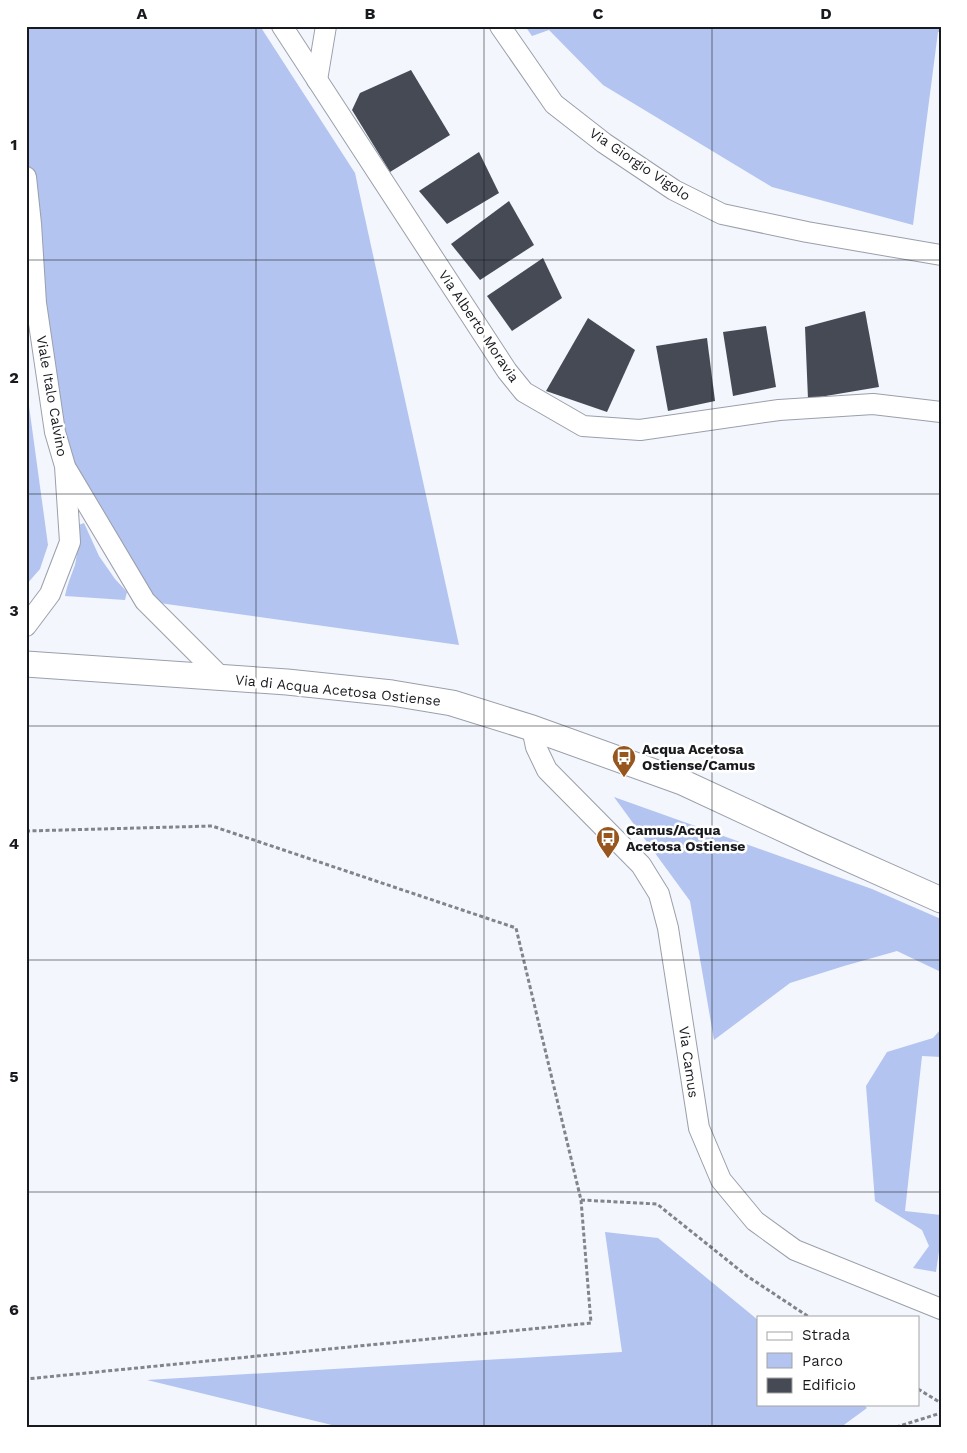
<svg xmlns="http://www.w3.org/2000/svg" width="967" height="1453" viewBox="0 0 967 1453" font-family="'Work Sans',sans-serif">
	<rect width="100%" height="100%" fill="#f3f6fd"/>
	<g fill="#b2c4ef">
		<polygon points="26,26 260,26 355,173 459,645 145,601 55,432 26,176"/>
		<polygon points="525,26 941,26 941,32 938,32 913,225 772,187 603,85 549,30 532,36"/>
		<polygon points="26,384 48,545 40,569 26,585"/>
		<path d="M84 523 99 556 115 579 127 592 125 600 65 596C67 585 71 576 75 565 78 553 78 538 76 526Z"/>
		<polygon points="614,797 872,889 941,919 941,972 897,951 844,966 790,983 714,1040 690,901"/>
		<polygon points="941,1029 941,1057 922,1056 905,1211 941,1215 941,1237 936,1272 913,1268 929,1246 922,1230 875,1201 866,1086 887,1052 933,1038"/>
		<polygon points="605,1232 658,1238 758,1320 758,1404 863,1404 867,1408 841,1427 340,1427 147,1380 622,1352"/>
	</g>
	<g fill="#464a54">
		<polygon points="411,70 450,135 390,172 352,110 360,93"/>
		<polygon points="479,152 499,193 447,224 419,191"/>
		<polygon points="509,201 534,245 480,280 451,244"/>
		<polygon points="543,258 562,298 512,331 487,296"/>
		<polygon points="865,311 879,387 808,399 805,327"/>
		<polygon points="588,318 635,350 607,412 546,391"/>
		<polygon points="766,326 776,387 733,396 723,332"/>
		<polygon points="707,338 715,401 668,411 656,346"/>
	</g>
	<g fill="none" stroke-linecap="round" stroke-linejoin="round">
		<g stroke="#9a9faa" stroke-width="22">
			<g id="minor">
				<polyline points="282,26 507,371 524,392 583,426 640,430 779,410 873,404 941,412"/>
				<polyline points="500,26 554,104 604,143 674,190 722,214 807,232 941,255"/>
				<polyline points="317,80 326,26"/>
				<polyline points="26,177 31,224 36,303 55,432 65,466 70,542 50,594 26,626"/>
				<polyline points="67,470 145,601 221,677"/>
				<polyline points="532,728 536,747 547,770 641,865 659,894 668,928 699,1128 721,1180 755,1221 795,1250 941,1309"/>
			</g>
		</g>
		<g stroke="#9a9faa" stroke-width="27">
			<polyline id="tertiary" points="26,664 287,682 392,693 452,703 532,728 682,782 811,842 941,900"/>
		</g>
		<g stroke="#82848a" stroke-width="3" stroke-dasharray="4 2.5" stroke-linecap="butt">
			<polyline points="26,831 212,826 516,928 581,1200 591,1323 26,1379"/>
			<polyline points="581,1200 657,1204 747,1276 809,1317"/>
			<polyline points="918,1389 941,1403"/>
			<polyline points="896,1427 941,1413"/>
		</g>
		<use href="#minor" stroke="#fff" stroke-width="20"/>
		<use href="#tertiary" stroke="#fff" stroke-width="25"/>
	</g>
	<path fill="none" stroke="#181a1e" stroke-width="1" stroke-opacity="0.55" d="M256 26V1427M484 26V1427M712 26V1427M26 260H941M26 494H941M26 726H941M26 960H941M26 1192H941"/>
	<defs>
		<g id="bus-pin" transform="scale(1.25)"><path d="M0 17L-7.5 6A9.5 9.5 0 1 1 7.5 6Z" fill="#96561e" stroke="#fff"/><path d="M-5-6H5V4H4V6H2V4H-2V6H-4V4H-5ZM-3.5-4V0h7V-4ZM-3.5 1.2v1.5H-2V1.2ZM2 1.2v1.5H3.5V1.2Z" fill="#fff"/></g>
	</defs>
	<g fill-rule="evenodd">
		<use href="#bus-pin" x="624" y="757"/>
		<use href="#bus-pin" x="608" y="838"/>
	</g>
	<g text-anchor="middle" dominant-baseline="central" stroke-width="5" stroke-linejoin="round" paint-order="stroke">
		<g font-size="14" fill="#181a1e" stroke="#fff">
			<text transform="translate(640 164) rotate(34)">Via Giorgio Vigolo</text>
			<text transform="translate(479 326) rotate(56)">Via Alberto Moravia</text>
			<text transform="translate(52 396) rotate(80)">Viale Italo Calvino</text>
			<text transform="translate(338 690) rotate(6)">Via di Acqua Acetosa Ostiense</text>
			<text transform="translate(689 1062) rotate(82)">Via Camus</text>
		</g>
		<g font-size="14" font-weight="bold" fill="#181a1e" stroke="#fff" text-anchor="start">
			<text x="642" y="749">Acqua Acetosa<tspan x="642" dy="16">Ostiense/Camus</tspan></text>
			<text x="626" y="830">Camus/Acqua<tspan x="626" dy="16">Acetosa Ostiense</tspan></text>
		</g>
	</g>
	<rect width="967" height="1453" fill="none" stroke="#ffffff" stroke-width="55"/>
	<rect x="757" y="1316" width="162" height="90" fill="#ffffff" stroke="#a3a3a5"/>
	<rect x="767" y="1332" width="25" height="8" fill="#ffffff" stroke="#a3a3a5"/>
	<text x="802" y="1340" font-size="15" fill="#181a1e">Strada</text>
	<rect x="767" y="1353" width="25" height="15" fill="#b2c4ef" stroke="#a3a3a5"/>
	<text x="802" y="1366" font-size="15" fill="#181a1e">Parco</text>
	<rect x="767" y="1378" width="25" height="15" fill="#464a54" stroke="#a3a3a5"/>
	<text x="802" y="1390" font-size="15" fill="#181a1e">Edificio</text>
	<rect x="28" y="28" width="912" height="1398" fill="none" stroke="#181a1e" stroke-width="2"/>
	<g font-size="16" text-anchor="middle" font-weight="bold" fill="#181a1e">
		<text x="142" y="19">A</text>
		<text x="370" y="19">B</text>
		<text x="598" y="19">C</text>
		<text x="826" y="19">D</text>
		<text x="14" y="150">1</text>
		<text x="14" y="383">2</text>
		<text x="14" y="616">3</text>
		<text x="14" y="849">4</text>
		<text x="14" y="1082">5</text>
		<text x="14" y="1315">6</text>
	</g>
</svg>
